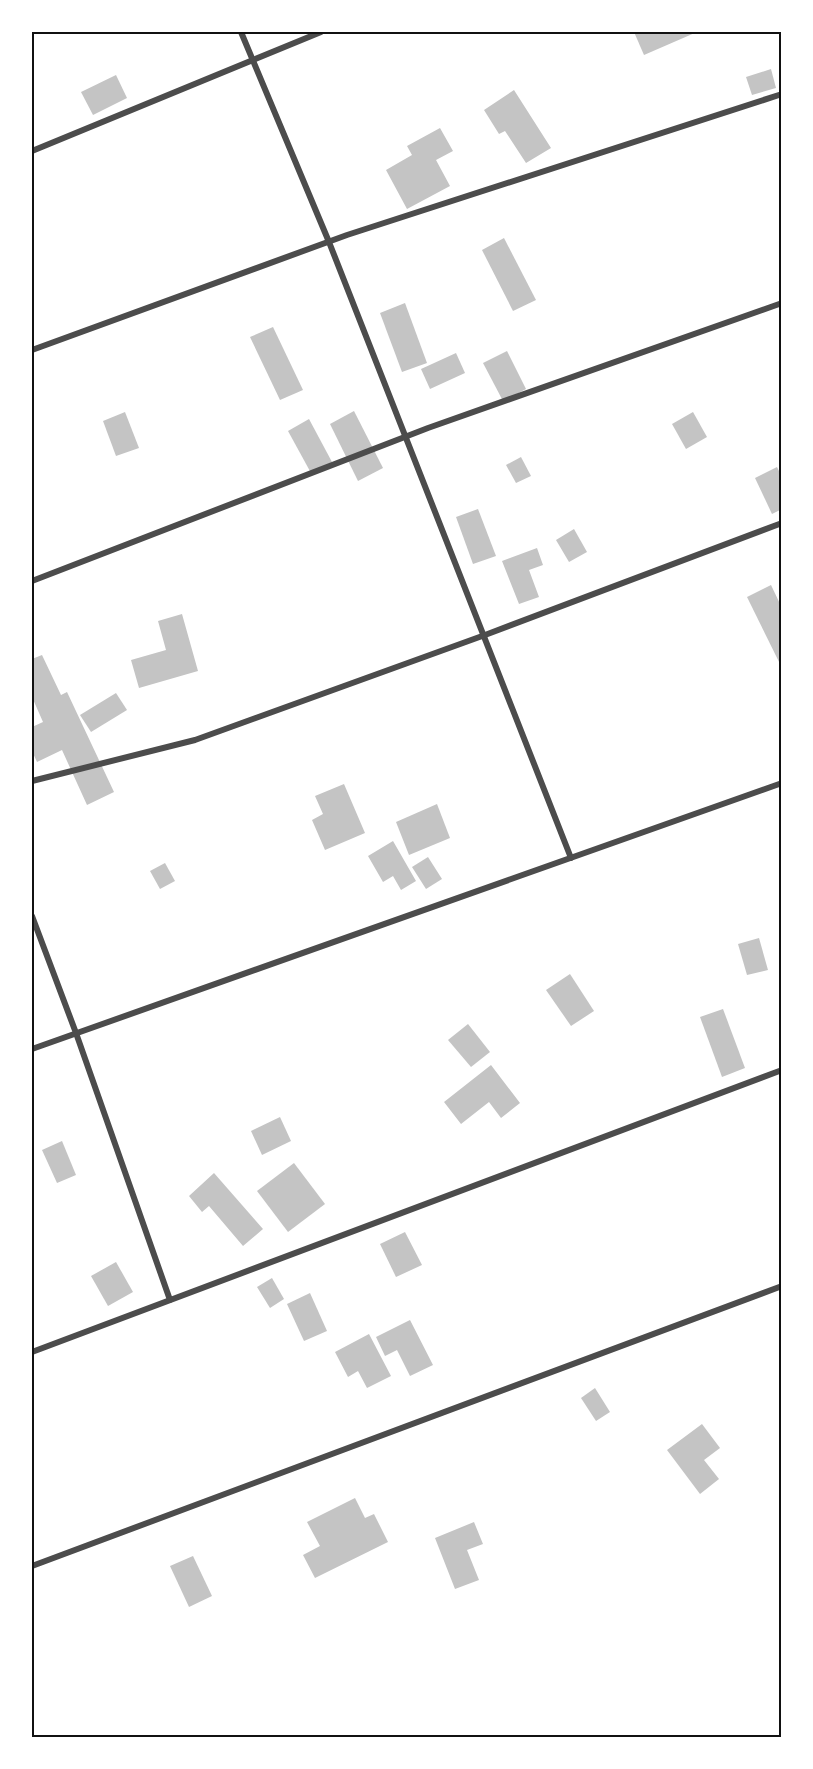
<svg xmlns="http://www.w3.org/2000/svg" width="813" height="1769" viewBox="0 0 813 1769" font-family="'Open Sans',sans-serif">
	<rect width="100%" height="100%" fill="#fff"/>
	<g fill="#c4c4c4">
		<polygon points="634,32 697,32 644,55"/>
		<polygon points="771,69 776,88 752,95 746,77"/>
		<polygon points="116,75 127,98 93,115 81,92"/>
		<polygon points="514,90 551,148 526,163 505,131 499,134 484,110"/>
		<polygon points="440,128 453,151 436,160 450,186 407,209 386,170 412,155 407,146"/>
		<polygon points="504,238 536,300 513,311 482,250"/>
		<polygon points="405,303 427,363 402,372 380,313"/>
		<polygon points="273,327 303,390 280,400 250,337"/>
		<polygon points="507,351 526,389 503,401 483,363"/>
		<polygon points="456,353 465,373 430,389 421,369"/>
		<polygon points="354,411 383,468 358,481 330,424"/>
		<polygon points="125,412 139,448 116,456 103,421"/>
		<polygon points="693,412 707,437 686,449 672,424"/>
		<polygon points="309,419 332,462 311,473 288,431"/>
		<polygon points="521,457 531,476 516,483 506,465"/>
		<polygon points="777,467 782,477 782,509 772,514 755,478"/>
		<polygon points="478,509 496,556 473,564 456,517"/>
		<polygon points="574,529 587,552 569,562 556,540"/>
		<polygon points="537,548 543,565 529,570 539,597 519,604 502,561"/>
		<polygon points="771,585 782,608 782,668 747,597"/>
		<polygon points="182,614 198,671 139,688 131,660 166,650 158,621"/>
		<polygon points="42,655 61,695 67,692 114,792 87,805 62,750 37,762 32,751 32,727 43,722 32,697 32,659"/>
		<polygon points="116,693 127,710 91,732 80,715"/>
		<polygon points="344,784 365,833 325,850 312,820 323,814 315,796"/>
		<polygon points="437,804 450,838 409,855 396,822"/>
		<polygon points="393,841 416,881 401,890 393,876 383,882 368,856"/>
		<polygon points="428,857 442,879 426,889 412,867"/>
		<polygon points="165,863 175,881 160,889 150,871"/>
		<polygon points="759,938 768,970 747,975 738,944"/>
		<polygon points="570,974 594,1011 571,1026 546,990"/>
		<polygon points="723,1009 745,1068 722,1077 700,1017"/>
		<polygon points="468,1024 490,1052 471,1067 448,1040"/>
		<polygon points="491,1065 520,1103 501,1118 489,1102 461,1124 444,1102"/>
		<polygon points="280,1117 291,1141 262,1155 251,1131"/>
		<polygon points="62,1141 76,1175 57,1183 42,1150"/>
		<polygon points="294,1163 325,1204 288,1232 257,1191"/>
		<polygon points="214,1173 263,1229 243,1246 209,1206 202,1212 189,1196"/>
		<polygon points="405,1232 422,1265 396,1277 380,1244"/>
		<polygon points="116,1262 133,1292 108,1306 91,1276"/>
		<polygon points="272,1278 284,1299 270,1308 257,1287"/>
		<polygon points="310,1293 327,1331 304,1341 287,1304"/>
		<polygon points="410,1320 433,1365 410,1376 397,1350 385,1356 376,1337"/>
		<polygon points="369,1334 391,1376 367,1388 358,1371 348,1377 335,1352"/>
		<polygon points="595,1388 610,1412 596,1421 581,1398"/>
		<polygon points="702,1424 720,1448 704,1460 719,1479 700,1494 667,1450"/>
		<polygon points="355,1498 365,1518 374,1514 388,1542 315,1578 303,1555 320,1546 307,1522"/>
		<polygon points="474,1522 483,1544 467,1550 479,1580 455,1589 435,1538"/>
		<polygon points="193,1556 212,1596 189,1607 170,1566"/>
	</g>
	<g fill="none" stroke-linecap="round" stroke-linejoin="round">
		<g stroke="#4c4c4c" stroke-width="6">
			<polyline points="241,32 329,242 571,858"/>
			<polyline points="32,151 321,32"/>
			<polyline points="32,350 347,235 782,94"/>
			<polyline points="32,581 428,428 782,303"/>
			<polyline points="32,781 195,740 485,635 782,523"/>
			<polyline points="32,916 76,1033 170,1300"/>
			<polyline points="32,1049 782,783"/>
			<polyline points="32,1352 782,1070"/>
			<polyline points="32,1566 782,1286"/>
		</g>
	</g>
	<rect width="813" height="1769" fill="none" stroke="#ffffff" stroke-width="66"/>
	<rect x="33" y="33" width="747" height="1703" fill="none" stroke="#111" stroke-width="2"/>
</svg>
